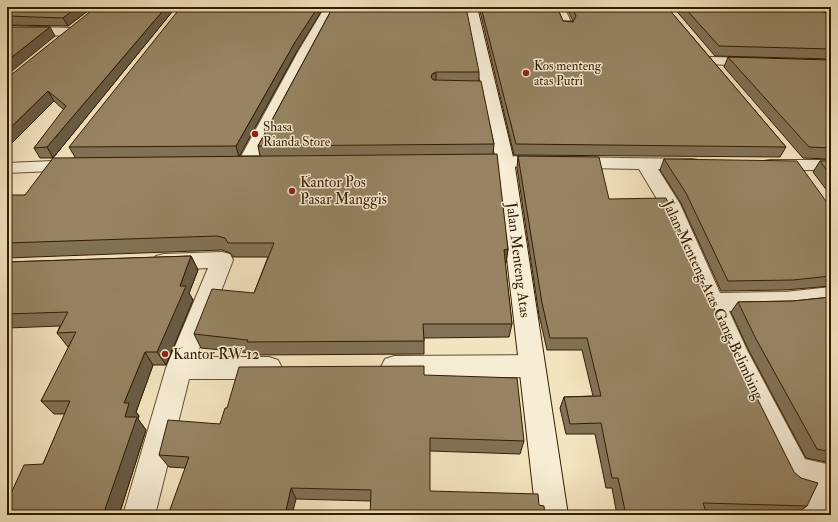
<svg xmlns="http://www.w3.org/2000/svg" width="838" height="522" viewBox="0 0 838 522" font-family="'IM FELL Double Pica',serif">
	<rect width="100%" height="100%" fill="#f2e4bf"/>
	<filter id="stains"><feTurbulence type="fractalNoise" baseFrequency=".005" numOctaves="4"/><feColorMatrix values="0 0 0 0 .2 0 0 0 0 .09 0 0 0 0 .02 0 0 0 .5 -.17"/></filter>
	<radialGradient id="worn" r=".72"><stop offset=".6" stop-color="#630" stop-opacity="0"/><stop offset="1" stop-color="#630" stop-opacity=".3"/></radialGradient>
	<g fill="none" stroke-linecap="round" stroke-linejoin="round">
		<g stroke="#634e30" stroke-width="2">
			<g id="street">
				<polygon points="325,7 337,7 312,52 255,164 252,168 246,169 240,168 237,164 298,52"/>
				<polygon points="552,7 564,7 573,26 571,29 563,29"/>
				<polygon points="7,26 72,28 77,29 78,32 77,35 72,36 7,34"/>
				<polygon points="710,57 757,58 762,59 764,62 762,65 757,66 705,64 703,61 705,58"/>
				<polygon points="484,156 692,159 698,160 701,164 698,168 692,169 658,169 680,204 720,293 785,292 831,287 831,305 785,310 729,311 747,350 805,459 831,465 831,511 829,515 795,515 807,492 789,486 783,481 723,355 660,204 639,169 484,166 478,165 475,161 478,157"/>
				<polygon points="76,160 82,161 85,165 82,169 76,170 7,173 7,163"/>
				<polygon points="770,160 831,160 831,170 770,170 764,169 761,165 764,161"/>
				<polygon points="222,252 230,254 233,260 196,357 269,357 278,360 282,368 278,376 269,379 189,379 155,515 123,515 166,368 208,268 164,270 156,268 153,262 156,256 164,254"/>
				<polygon points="531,355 540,358 544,366 540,374 531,377 394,378 385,375 381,367 385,359 394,356"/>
			</g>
		</g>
		<g stroke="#331c00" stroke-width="2">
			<polygon id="secondary" points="465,7 477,7 514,161 568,515 536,515 496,161"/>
		</g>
		<use href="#street" fill="#f7edd5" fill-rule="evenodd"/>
		<use href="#secondary" fill="#f7edd5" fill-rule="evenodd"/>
	</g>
	<g fill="#817255" stroke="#331c00">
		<polygon points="7,7 93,7 68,26 7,25"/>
		<polygon points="96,7 176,7 53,158 40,158 34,148 64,110 54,101 7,148"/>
		<polygon points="333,7 479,72 479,81 494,144 493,154 508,249 506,263 505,264 512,324 509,337 424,338 424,354 252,355 251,353 201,348 194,334 254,293 268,257 233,257 230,253 222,250 7,258 7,200 25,195 75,157 69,147 297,51 239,156 260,156 258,146"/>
		<polygon points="479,7 557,7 563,21 573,21 566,7 667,7 786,147 780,157 514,155"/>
		<polygon points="673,7 815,7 821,11 831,15 831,59 715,56"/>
		<polygon points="818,7 831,7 831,14"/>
		<polygon points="728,57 831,60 831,159 803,158 724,67"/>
		<polygon points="518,156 609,199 730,344 807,506 794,515 706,513 707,515 617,515 612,488 606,488 595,434 566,434 560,408 564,397 593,396 582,350 547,350 539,315 517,168"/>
		<polygon points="664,159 831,208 831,286 785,290 721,291 681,203 660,170"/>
		<polygon points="820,161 831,161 831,196 813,172"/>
		<polygon points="191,256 198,270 189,293 193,300 166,365 153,365 136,412 139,416 138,419 146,430 119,515 7,515 43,464 65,414 54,414 41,401 69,347 68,347 57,333 60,326 7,328 7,262"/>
		<polygon points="831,297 831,463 806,458 748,349 731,312 738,302 793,301"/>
		<polygon points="424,375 524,441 520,454 430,451 370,501 296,499 185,468 169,467 159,455 220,424 227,408"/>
	</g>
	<g fill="#695c45" stroke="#331c00">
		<polygon points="77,7 93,7 68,26 63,18"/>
		<polygon points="166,7 176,7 53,158 47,147"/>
		<polygon points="318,7 324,7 297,51 239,157 236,146 295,42"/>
		<polygon points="50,27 55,36 7,75 7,61"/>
		<polygon points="436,72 436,82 432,83 431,77 432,74"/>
		<polygon points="48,91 54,101 7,148 7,131"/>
		<polygon points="508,249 506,263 502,264 504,250"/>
		<polygon points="191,256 198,270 189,293 193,300 166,365 157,352 180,286"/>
		<polygon points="145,352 153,365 136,412 139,416 138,419 146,430 119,515 103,515 125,417 124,403"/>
		<polygon points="291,488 296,499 292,515 285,515"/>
	</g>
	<g fill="#968463" stroke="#331c00">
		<polygon points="7,7 77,7 63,18 7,16"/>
		<polygon points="96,7 166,7 47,147 34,148 66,106 48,91 7,131 7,78"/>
		<polygon points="181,7 318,7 295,42 236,146 69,147"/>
		<polygon points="333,7 466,7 479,72 436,72 432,74 431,77 433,80 481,81 494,144 258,146"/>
		<polygon points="481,7 557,7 563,21 573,22 576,16 572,7 667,7 786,147 516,144"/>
		<polygon points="684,7 815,7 821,11 831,15 831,49 719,46"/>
		<polygon points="7,27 50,27 7,61"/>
		<polygon points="728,57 831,60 831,148 809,147"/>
		<polygon points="497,154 508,249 504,250 512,324 423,324 424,341 247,342 248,340 194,334 212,289 254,293 274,243 228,243 225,238 217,236 7,243 7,200 11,195 25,195 53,158"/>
		<polygon points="518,156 599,157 609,199 666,198 730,344 794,472 801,478 818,483 807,506 703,503 707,515 626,515 618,478 612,478 601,423 570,424 564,397 601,396 587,338 550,338 542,303"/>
		<polygon points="664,159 797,161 831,208 831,276 793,280 728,281 686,193"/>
		<polygon points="820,161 831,161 831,176"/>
		<polygon points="191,256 180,286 186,286 157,352 145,352 124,403 129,403 125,417 137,417 103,515 7,515 7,502 24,465 43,464 70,401 41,401 76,332 57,333 68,312 7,314 7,262"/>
		<polygon points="831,297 831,452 817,449 756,339 738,302 793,301"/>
		<polygon points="424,366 424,375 517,378 524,441 430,438 430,491 538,494 539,505 544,506 545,515 370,515 371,490 291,488 285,515 168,515 189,457 159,455 168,420 220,424 225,408 227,408 239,367"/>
	</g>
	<g fill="#8f2418" stroke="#f7edd5" stroke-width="1.5">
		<circle cx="526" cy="73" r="4"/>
		<circle cx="255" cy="134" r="4"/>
		<circle cx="292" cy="191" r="4"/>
		<circle cx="165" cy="354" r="4"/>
	</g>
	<g text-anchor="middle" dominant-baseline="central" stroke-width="3" stroke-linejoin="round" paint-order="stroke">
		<g font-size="13" fill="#331c00" stroke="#f7edd5" text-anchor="start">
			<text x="534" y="66">Kos menteng<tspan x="534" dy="15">atas Putri</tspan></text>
			<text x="263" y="127">Shasa<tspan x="263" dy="15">Rianda Store</tspan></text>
		</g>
		<g font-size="15" fill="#331c00" stroke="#f7edd5" text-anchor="start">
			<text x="300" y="182">Kantor Pos<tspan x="300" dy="17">Pasar Manggis</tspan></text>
			<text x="173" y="354">Kantor RW 12</text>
		</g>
		<g font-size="15" fill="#331c00" stroke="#f7edd5">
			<text transform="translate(518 260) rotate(83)">Jalan Menteng Atas</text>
			<text transform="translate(713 300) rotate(65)">Jalan Menteng Atas Gang Belimbing</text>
		</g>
	</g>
	<rect width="838" height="522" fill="none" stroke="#f2e4bf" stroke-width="24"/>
	<rect x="8" y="8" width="822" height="506" fill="none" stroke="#331c00" stroke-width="2"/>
	<rect x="12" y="12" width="814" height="498" fill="none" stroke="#331c00"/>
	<rect width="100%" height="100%" filter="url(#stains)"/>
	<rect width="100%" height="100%" fill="url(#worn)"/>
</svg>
